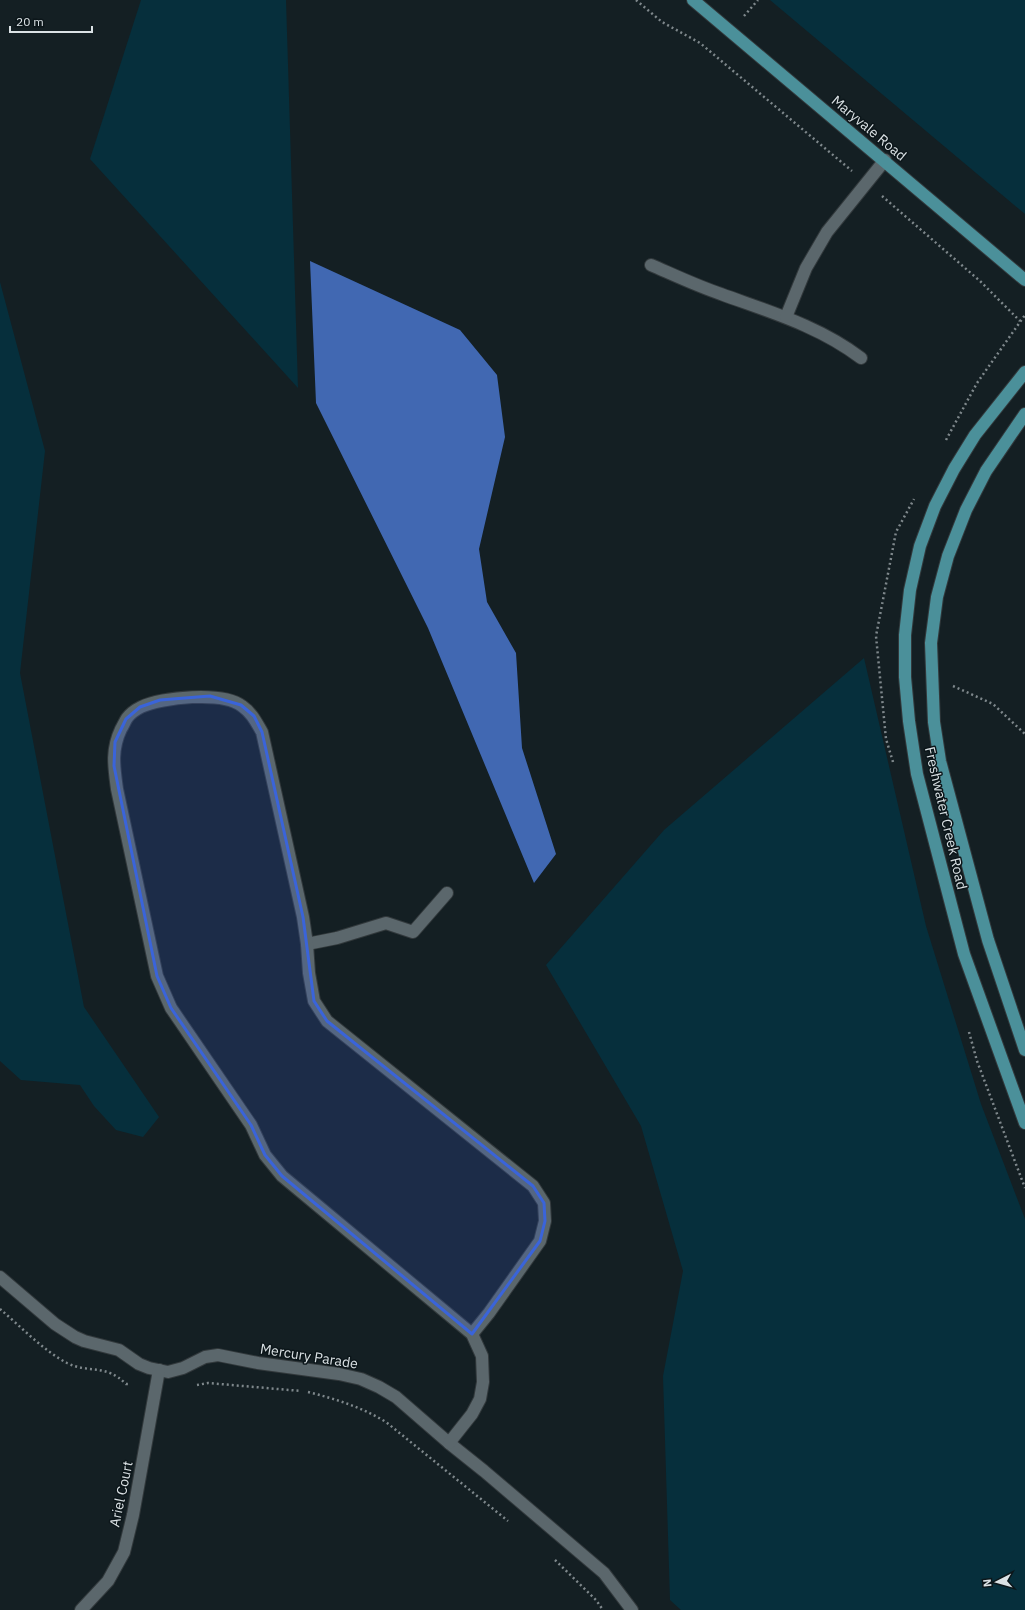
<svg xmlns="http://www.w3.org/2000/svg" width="1025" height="1610" viewBox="0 0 1025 1610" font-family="'IBM Plex Sans',sans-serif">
	<rect width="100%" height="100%" fill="#141f23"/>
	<g fill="#062f3c">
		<polygon points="141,0 286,0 298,388 90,159"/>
		<polygon points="770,0 1025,0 1025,214"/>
		<polygon points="0,282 45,451 20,673 84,1007 159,1117 143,1137 116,1130 94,1106 80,1085 21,1080 0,1061"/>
		<polygon points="864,658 926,926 981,1104 1025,1219 1025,1610 681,1610 670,1600 663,1376 683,1271 641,1126 546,965 664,830"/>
	</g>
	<polygon fill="#4168b2" points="310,261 460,330 497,375 505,437 479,549 487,602 516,653 522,748 556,854 534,883 428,628 316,403"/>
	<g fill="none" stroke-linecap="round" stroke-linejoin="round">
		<g stroke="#32393c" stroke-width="14">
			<g id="minor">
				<path d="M651 265C674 275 697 286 721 294 770 312 819 326 861 358"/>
				<polyline points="786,317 806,268 827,232 885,160"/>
				<polyline points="307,944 337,938 386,923 413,932 447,893"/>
				<polyline points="0,1277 55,1324 75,1337 84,1341 119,1350 139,1364 149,1368 168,1372 183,1368 205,1357 218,1355 258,1363 339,1374 361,1379 379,1387 396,1397 449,1443 484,1471 604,1573 632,1610"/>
				<path d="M449 1443 472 1414 480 1399 483 1382 482 1356 472 1334 282 1176 265 1155 251 1125 171 1008 157 976 117 789C114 767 111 750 121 729 123 726 125 721 127 718 130 714 137 709 141 707 162 697 223 691 242 706 252 713 256 722 262 732L303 917 307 944 309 973 314 1001 327 1021 533 1186 544 1203 545 1221 540 1241 489 1313 472 1334"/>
				<polyline points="81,1610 108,1581 124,1552 133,1515 159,1370"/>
			</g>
		</g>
		<g stroke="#32393c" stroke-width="14">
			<g id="major">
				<polyline points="693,0 1025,280"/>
				<polyline points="1025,372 975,435 954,469 935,506 920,546 910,590 905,635 905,677 909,721 917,774 964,954 1025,1123"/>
				<polyline points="1025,414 986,471 966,510 948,556 937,597 931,643 934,722 940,761 988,940 1025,1050"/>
			</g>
		</g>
		<g stroke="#7f888c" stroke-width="2.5" stroke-dasharray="2 3" stroke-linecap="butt">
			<polyline points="636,0 662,22 700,43 852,171"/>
			<polyline points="744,16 758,0"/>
			<polyline points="882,196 980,281 1020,321"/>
			<polyline points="946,440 977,383 1025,315"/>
			<polyline points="953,686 993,704 1025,734"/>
			<polyline points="893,762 886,739 876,636 896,532 914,499"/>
			<polyline points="969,1032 977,1061 1025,1188"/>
			<path d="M0 1309C20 1326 44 1351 67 1363 89 1374 105 1363 126 1384H130"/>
			<polyline points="197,1385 208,1383 301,1391"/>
			<path d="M308 1392C336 1399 361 1407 386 1422L508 1521"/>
			<polyline points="555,1560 596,1600 603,1610"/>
		</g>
		<use href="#minor" stroke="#5b676c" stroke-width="12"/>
		<use href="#major" stroke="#4b909a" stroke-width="12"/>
	</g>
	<path fill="#3a64da" fill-opacity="0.2" stroke="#3a64da" stroke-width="3" stroke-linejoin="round" d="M210 696 241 705 254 716 262 732 303 917 314 1001 327 1021 533 1186 544 1203 545 1221 540 1241 472 1334 282 1176 265 1155 251 1125 171 1008 157 976 114 766 115 742 126 719 140 707 160 700Z"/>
	<g text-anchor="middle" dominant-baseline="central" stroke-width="3" stroke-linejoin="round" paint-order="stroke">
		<g font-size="14" fill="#dbe2e5" stroke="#0c161a">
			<text transform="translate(869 128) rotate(40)">Maryvale Road</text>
			<text transform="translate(946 818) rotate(77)">Freshwater Creek Road</text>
			<text transform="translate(309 1356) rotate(9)">Mercury Parade</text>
			<text transform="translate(121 1494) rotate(-78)">Ariel Court</text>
		</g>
	</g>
	<g transform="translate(997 1582) rotate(264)" stroke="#0c161a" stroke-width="3" paint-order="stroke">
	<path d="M0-3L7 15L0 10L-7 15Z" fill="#dbe2e5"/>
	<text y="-6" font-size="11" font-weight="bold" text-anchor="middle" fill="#dbe2e5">N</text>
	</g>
	<path d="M10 26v6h82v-6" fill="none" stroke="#dbe2e5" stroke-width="2"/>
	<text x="16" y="26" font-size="12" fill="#dbe2e5" stroke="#0c161a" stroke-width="3" paint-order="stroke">20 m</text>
</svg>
